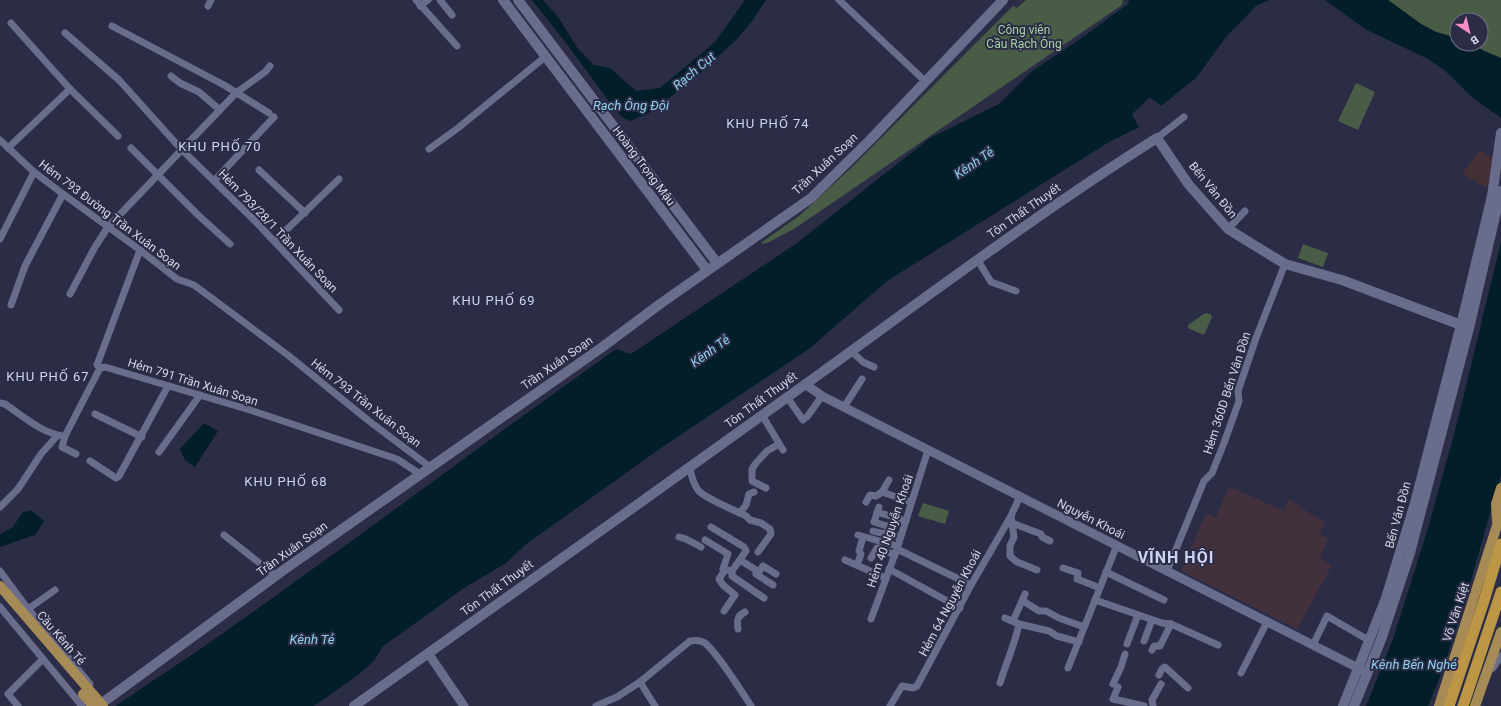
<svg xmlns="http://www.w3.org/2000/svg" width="1501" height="706" viewBox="0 0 1501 706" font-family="Roboto,sans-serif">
	<rect width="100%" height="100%" fill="#2b2d47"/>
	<polygon fill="#443138" points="1480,150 1493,159 1487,188 1462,174"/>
	<polygon fill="#42313c" points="1229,487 1283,510 1289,499 1311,514 1325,522 1320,535 1328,539 1320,558 1332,565 1297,629 1181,571 1206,513 1216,517"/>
	<g fill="#485c46">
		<polygon points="1026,0 1123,0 1122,5 794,229 769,242 762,244 762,242 799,216 851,168 1013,6 1017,8"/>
		<polygon points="1388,0 1501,0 1501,58 1484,51 1472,44 1481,44 1481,20 1457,20 1457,38 1436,32 1421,24"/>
		<polygon points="1356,83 1375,92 1358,130 1338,121"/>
		<polygon points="1303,244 1328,253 1323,267 1298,258"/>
		<polygon points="1205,313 1211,314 1212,317 1204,335 1188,328 1188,325"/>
		<polygon points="923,503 949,511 945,524 918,516"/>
	</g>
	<g fill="#021e29">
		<polygon points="532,0 543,0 558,17 578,49 594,65 610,68 636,91 660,88 715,42 745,0 766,0 752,21 737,39 693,80 649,113 630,121 623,118 617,112 566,43"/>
		<path d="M1129 0H1269L1256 6 1226 37 1196 78 1161 106 1150 97 1132 114 1139 127 1109 142 887 281 810 348 661 448 525 545 506 563 464 588 396 637 383 646 374 661 358 675 314 706H116C154 679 195 654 233 626 362 535 488 440 616 349L631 354 797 243 930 138 999 104 1031 72 1083 37 1128 4Z"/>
		<polygon points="1325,0 1388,0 1421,24 1436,32 1457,38 1457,44 1472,44 1484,51 1501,58 1501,118 1473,98 1443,69 1428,59 1365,29"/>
		<polygon points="1501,242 1501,475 1466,598 1442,672 1428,706 1366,706 1393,639 1428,528 1456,427"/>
		<polygon points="204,423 218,431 195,467 185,460 180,449"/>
		<polygon points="31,510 44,521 35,535 0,547 0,534 13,527 22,513"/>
	</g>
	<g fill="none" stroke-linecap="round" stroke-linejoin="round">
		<g stroke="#696c8a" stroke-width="7">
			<polyline points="416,0 457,46"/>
			<polyline points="440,0 452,15"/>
			<polyline points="839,0 926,82"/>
			<polyline points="208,6 211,0"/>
			<polyline points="420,6 428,0"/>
			<polyline points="11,23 70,89 118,136"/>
			<polyline points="112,26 224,85 269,113"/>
			<polyline points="65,33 119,80 182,150 254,220 339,310"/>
			<polyline points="171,76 180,83 199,92 220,110"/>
			<polyline points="1157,138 1184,117"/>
			<polyline points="0,140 34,172 63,194 140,250 177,279 194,285 217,302 289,356 369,421 430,467"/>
			<polyline points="8,148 70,89"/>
			<polyline points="131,148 197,214 230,244"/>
			<polyline points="429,149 458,128 545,57"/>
			<polyline points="259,170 305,213"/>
			<polyline points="214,181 274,117"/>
			<polyline points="1228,229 1245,211"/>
			<polyline points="0,239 34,172"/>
			<polyline points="275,241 339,179"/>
			<polyline points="977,259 991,282 1016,291"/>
			<polyline points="70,294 95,247 108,227 236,93 265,72 270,66"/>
			<polyline points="11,305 25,266 63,194"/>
			<polyline points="851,351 863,362 874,367"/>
			<polyline points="100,368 97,365 140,250"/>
			<polyline points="787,397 803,420"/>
			<path d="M0 403 5 404C23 416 44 435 65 436L100 368 105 367 250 410 397 459 420 474"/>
			<polyline points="844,407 862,379"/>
			<polyline points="95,414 142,437"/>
			<polyline points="762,415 783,450"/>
			<polyline points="807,417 822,396"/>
			<polyline points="65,436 62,447 76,454"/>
			<polyline points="159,452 200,395"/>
			<polyline points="90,461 116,478 119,476 168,386"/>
			<path d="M690 467C691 475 693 483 698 490 705 499 735 510 746 516L750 520 761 523 770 529 771 534 758 552"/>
			<polyline points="766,488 752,481 752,469 756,463 767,451 779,444"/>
			<polyline points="882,492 911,502"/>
			<polyline points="866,502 870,495 876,496 882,492 889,480"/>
			<polyline points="0,507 18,489 41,454 57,436"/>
			<polyline points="879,507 874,522 887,526 890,530 888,533"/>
			<polyline points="877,512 906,521"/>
			<polyline points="740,513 746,505 749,494 754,492"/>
			<polyline points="1011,516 1014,537 1010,546 1010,556 1017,562 1037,570"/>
			<polyline points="1012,523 1041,534 1042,537 1050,541"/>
			<polyline points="711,527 744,547 746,551 732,571 732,576 764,598"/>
			<path d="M873 531C883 534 891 534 900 537"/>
			<polyline points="224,535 276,576"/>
			<polyline points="858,535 897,546"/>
			<polyline points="679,537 686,539 701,547"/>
			<polyline points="705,540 728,554 723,569 732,571"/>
			<polyline points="897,549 971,585"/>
			<polyline points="871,558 877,548 895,555"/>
			<polyline points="740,560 759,572 756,574 773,585"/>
			<polyline points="845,560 886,578"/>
			<polyline points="857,565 861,554 859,551 863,537"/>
			<polyline points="1063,568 1078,573 1077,579 1100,588"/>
			<polyline points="889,569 960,608"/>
			<polyline points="0,571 25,605 90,684"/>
			<polyline points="1167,571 1204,481 1212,473 1224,443 1239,401 1238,391 1256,338 1285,264"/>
			<polyline points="759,572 763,566 776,574"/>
			<polyline points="1106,572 1164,600"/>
			<polyline points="1095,600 1162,623 1171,624 1218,645"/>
			<polyline points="1023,601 1039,611 1046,611 1059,618 1084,627"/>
			<polyline points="0,607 82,706"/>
			<polyline points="28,609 55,590"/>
			<polyline points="724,611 735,595 723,585 719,579 725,570"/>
			<polyline points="1005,618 1019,624 1049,631 1057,636 1079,642"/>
			<polyline points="871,619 897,549 928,450"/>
			<polyline points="1013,621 1025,594"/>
			<path d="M738 629C737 620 737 616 745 612"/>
			<polyline points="1144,641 1152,620"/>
			<polyline points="1127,644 1138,615"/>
			<polyline points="1313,645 1327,616 1370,641"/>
			<polyline points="1152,650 1154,646 1160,646 1171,624"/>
			<polyline points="1068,668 1117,545"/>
			<polyline points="1488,671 1493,668 1501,656"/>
			<polyline points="1241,673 1267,622"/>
			<polyline points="1159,675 1162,669 1165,667 1188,688"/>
			<polyline points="640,682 655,706"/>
			<path d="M1000 683C1006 663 1015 644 1019 624"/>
			<polyline points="1113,684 1121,667 1125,654"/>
			<polyline points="1118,687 1113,699 1144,706"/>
			<polyline points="18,706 8,694 43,659"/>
			<path d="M596 706 617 697 640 682 690 641C696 640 700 640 705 643 719 655 740 689 751 706"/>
			<polyline points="890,706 902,686 913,688 917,686 971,585 1011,516 1020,496"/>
			<polyline points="1153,706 1152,700 1161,684"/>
		</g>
		<g stroke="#696c8a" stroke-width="9">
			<polyline points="805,384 822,396 1364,671"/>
			<polyline points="428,653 464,706"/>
		</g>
		<g stroke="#696c8a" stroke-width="10">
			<polyline points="503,0 707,270"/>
			<polyline points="518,0 717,263"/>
			<polyline points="98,706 285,569 601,348 660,304 811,198 870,140 1003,0"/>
			<path d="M354 706C510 595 666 485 821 373 932 293 1041 211 1157 138L1189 185 1228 229 1285 264 1342 280 1469 328"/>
			<polyline points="1343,706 1386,598 1415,503 1463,317 1492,196 1501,133"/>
			<polyline points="1354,706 1382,637 1410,553 1469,328 1501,191"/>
		</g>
		<g stroke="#a78b56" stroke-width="10">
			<polyline points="1497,521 1496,504 1501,488"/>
			<polyline points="0,586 103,706"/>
			<polyline points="83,694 93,706"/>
			<polyline points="1439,706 1501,513"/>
			<polyline points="1475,706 1501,632"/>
		</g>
		<g stroke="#bc9644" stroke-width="11">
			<polyline points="1449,706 1484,601 1501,544"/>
			<polyline points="1463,706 1501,592"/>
		</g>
	</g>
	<g text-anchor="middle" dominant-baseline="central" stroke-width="4" stroke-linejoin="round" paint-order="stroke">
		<g font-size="12" fill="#a8d2a2" stroke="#2b2d47">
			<text x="1024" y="30">Công viên<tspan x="1024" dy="14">Cầu Rạch Ông</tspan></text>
		</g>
		<g font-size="12" fill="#d3d5e6" stroke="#2b2d47">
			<text transform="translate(825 164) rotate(-43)">Trần Xuân Soạn</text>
			<text transform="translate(644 166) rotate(53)">Hoàng Trọng Mậu</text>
			<text transform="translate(1213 190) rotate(51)">Bến Vân Đồn</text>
			<text transform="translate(1024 211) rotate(-35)">Tôn Thất Thuyết</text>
			<text transform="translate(110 215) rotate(37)">Hẻm 793 Đường Trần Xuân Soạn</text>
			<text transform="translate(278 231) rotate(46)">Hẻm 793/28/1 Trần Xuân Soạn</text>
			<text transform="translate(557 363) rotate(-35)">Trần Xuân Soạn</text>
			<text transform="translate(193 382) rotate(17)">Hẻm 791 Trần Xuân Soạn</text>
			<text transform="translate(1227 393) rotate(-72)">Hẻm 360D Bến Vân Đồn</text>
			<text transform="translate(761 400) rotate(-36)">Tôn Thất Thuyết</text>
			<text transform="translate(366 403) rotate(38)">Hẻm 793 Trần Xuân Soạn</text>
			<text transform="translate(1398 515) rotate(-75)">Bến Vân Đồn</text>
			<text transform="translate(1091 519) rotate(27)">Nguyễn Khoái</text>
			<text transform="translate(890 531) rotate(-71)">Hẻm 40 Nguyễn Khoái</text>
			<text transform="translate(292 549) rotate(-36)">Trần Xuân Soạn</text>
			<text transform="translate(497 588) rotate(-36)">Tôn Thất Thuyết</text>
			<text transform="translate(950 603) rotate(-62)">Hẻm 64 Nguyễn Khoái</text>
			<text transform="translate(1456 612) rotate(-72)">Võ Văn Kiệt</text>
			<text transform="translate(61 638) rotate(49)">Cầu Kênh Tẻ</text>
		</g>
		<g font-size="13" font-style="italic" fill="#8dd0ee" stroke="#2b2d47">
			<text transform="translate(694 71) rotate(-40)">Rạch Cụt</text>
			<text x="631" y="105">Rạch Ông Đội</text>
			<text transform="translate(974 163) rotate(-34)">Kênh Tẻ</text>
			<text transform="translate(710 351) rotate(-36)">Kênh Tẻ</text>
			<text x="312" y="639">Kênh Tẻ</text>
			<text x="1414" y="664">Kênh Bến Nghé</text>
		</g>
		<g font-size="13" letter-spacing="1" fill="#ced2f4" stroke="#2b2d47">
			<text x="768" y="123">KHU PHỐ 74</text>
			<text x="220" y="146">KHU PHỐ 70</text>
			<text x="494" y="300">KHU PHỐ 69</text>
			<text x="48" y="376">KHU PHỐ 67</text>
			<text x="286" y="481">KHU PHỐ 68</text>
		</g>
		<g font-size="16" font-weight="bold" letter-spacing="1" fill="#ced2f4" stroke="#2b2d47">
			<text x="1176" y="557">VĨNH HỘI</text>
		</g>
	</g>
	<g transform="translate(1469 32) rotate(145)"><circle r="19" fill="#2b2d47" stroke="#6e7087"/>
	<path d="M0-3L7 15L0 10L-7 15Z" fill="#fa8fc6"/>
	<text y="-6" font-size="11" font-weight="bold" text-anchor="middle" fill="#d3d5e6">B</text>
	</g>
</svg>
